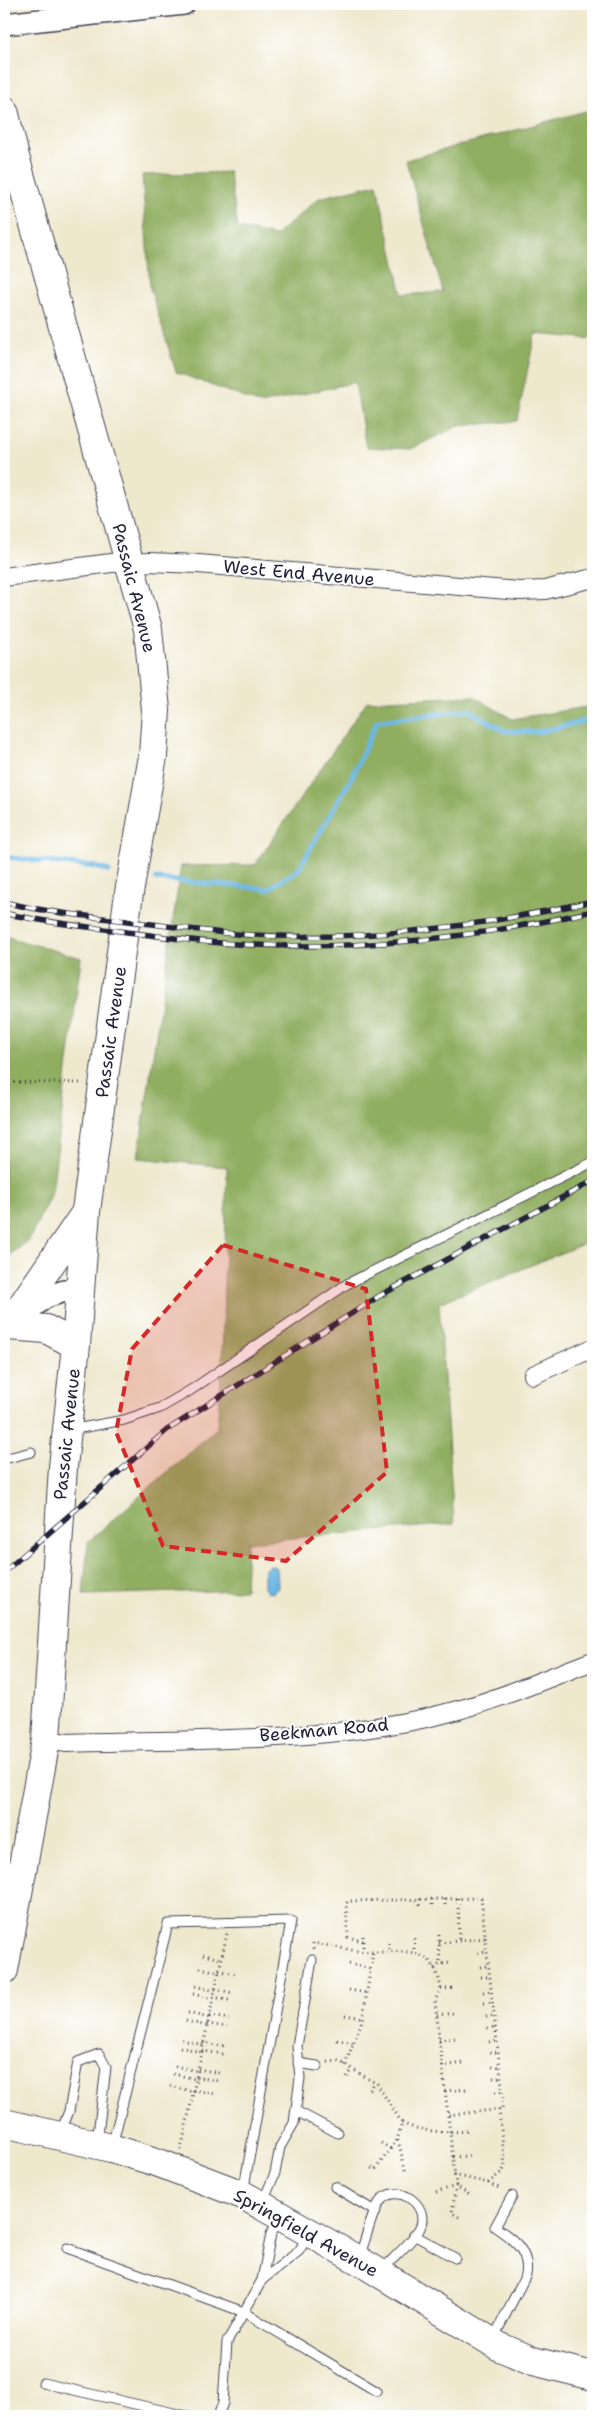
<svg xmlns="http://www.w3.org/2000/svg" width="597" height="2420" viewBox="0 0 597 2420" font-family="'Shantell Sans',sans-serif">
	<rect width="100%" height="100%" fill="#fff"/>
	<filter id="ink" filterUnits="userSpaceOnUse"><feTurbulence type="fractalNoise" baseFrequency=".02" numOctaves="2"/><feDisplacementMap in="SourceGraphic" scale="10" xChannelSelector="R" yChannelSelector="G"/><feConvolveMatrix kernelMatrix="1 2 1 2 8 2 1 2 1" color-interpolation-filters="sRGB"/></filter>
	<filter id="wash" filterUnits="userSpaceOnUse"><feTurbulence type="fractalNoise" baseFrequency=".0096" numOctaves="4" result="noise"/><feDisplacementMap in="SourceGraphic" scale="20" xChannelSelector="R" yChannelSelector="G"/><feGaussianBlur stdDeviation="1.12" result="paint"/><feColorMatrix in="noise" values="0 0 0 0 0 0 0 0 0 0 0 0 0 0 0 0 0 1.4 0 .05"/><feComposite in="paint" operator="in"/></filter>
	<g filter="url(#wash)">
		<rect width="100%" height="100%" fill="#eee8cd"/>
		<g fill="#90ae61" stroke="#59684e">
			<polygon points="593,109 593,339 535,334 517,421 459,426 410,449 366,447 355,382 261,404 176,372 150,288 142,175 229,172 238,228 275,236 319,198 377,184 402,295 443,292 406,160"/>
			<polygon points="473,696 512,719 593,706 593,1240 439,1303 454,1524 247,1542 245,1590 83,1595 88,1542 217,1428 222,1364 227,1167 138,1158 181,866 255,865 367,701"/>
			<polygon points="4,936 81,958 52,1192 29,1240 4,1260"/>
		</g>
		<polygon fill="#6bb7e4" stroke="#466c90" points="270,1565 277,1568 278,1588 272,1593 267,1592 264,1588 264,1570"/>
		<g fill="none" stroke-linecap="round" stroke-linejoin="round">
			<g stroke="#6bb7e4" stroke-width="5">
				<polyline points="4,857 96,867 109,871"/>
				<polyline points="156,879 268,889 298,870 352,777 377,721 469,710 505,731 538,732 593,719"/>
			</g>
		</g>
	</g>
	<g filter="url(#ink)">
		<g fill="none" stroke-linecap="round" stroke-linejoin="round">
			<g stroke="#414051" stroke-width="11">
				<g id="service">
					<polyline points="70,1430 124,1420 160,1408 191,1390 347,1284 593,1162"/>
					<polyline points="4,1459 31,1452"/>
					<polyline points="298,2063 317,2066"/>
					<polyline points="296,2111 338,2133"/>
					<polyline points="61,2132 69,2111 78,2062 99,2054 106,2067 97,2143"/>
					<polyline points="112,2146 168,1924 291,1921 243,2193"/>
					<polyline points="335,2187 376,2212"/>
					<polyline points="263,2202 275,2173 280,2147 294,2123 300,2078 297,2046 312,1960"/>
					<polyline points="414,2235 455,2258"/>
					<polyline points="67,2248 244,2312 376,2391"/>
					<path d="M359 2257C365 2243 372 2212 379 2203 394 2180 431 2204 420 2228 416 2238 390 2261 381 2271"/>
					<polyline points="262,2280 299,2251 308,2236"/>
					<path d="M493 2339 526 2275C530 2251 513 2239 495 2227L512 2196"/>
					<polyline points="43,2383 187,2416"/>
					<polyline points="218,2416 223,2403 227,2342 262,2280 271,2234 279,2219"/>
				</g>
			</g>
			<g stroke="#414051" stroke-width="20">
				<g id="minor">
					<polyline points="4,577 111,563 149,562 198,564 519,591 545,590 593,578"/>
					<polyline points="533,1375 593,1348"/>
					<path d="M46 1740 67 1743C193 1739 337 1744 458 1710 504 1698 549 1677 593 1661"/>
				</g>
			</g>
			<g stroke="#414051" stroke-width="24">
				<g id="tertiary">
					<polyline points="4,24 184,4"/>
					<polyline points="20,1317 46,1297 80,1286"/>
				</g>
			</g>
			<g stroke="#414051" stroke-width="30">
				<g id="primary">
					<polyline points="4,110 14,153 148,629 156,710 153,756 129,893 86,1211 76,1345 63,1467 46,1740 4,1970"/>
					<polyline points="8,1326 86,1212"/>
					<polyline points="8,1326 46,1329 76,1345"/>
					<polyline points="4,2123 111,2148 159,2163 243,2195 358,2260 500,2347 533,2361 593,2376"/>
				</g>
			</g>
			<g stroke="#414051" stroke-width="3" stroke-dasharray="1 4" stroke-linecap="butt">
				<polyline points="4,1082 83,1083"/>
				<polyline points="458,1898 459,1941"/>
				<polyline points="420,1899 420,1907"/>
				<polyline points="432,1899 432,1906"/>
				<polyline points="445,1899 445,1906"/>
				<polyline points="439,1935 440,1964"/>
				<polyline points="363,1936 363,1950"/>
				<polyline points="389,1938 389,1951"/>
				<polyline points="414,1938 414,1953"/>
				<polyline points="363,1941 348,1937 346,1904 348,1901 481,1898 503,2096 502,2109 448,2115"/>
				<polyline points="439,1943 485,1938"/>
				<path d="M313 1949V1943C333 1946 354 1952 374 1952 408 1952 434 1945 441 1989L435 2001 456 2186 452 2213 459 2217"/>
				<polyline points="478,1952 487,1951"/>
				<polyline points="203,1955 221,1959"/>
				<polyline points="349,1964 370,1969"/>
				<polyline points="480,1967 488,1966"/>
				<polyline points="200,1968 219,1972"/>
				<polyline points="434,1968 440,1964 452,1963"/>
				<polyline points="219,1971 237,1974"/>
				<polyline points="481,1977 490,1977"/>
				<polyline points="195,1986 214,1991"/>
				<polyline points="215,1989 233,1993"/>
				<polyline points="441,1989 455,1988"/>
				<polyline points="349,1990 367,1993"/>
				<polyline points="483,1992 491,1991"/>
				<polyline points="193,1994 213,1999"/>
				<polyline points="213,1997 232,2001"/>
				<polyline points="484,2003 493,2002"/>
				<polyline points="188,2013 209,2018"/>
				<polyline points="345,2015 363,2018"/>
				<polyline points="437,2015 454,2013"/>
				<polyline points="209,2016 229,2019"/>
				<polyline points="486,2017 494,2016"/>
				<polyline points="186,2021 207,2026"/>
				<polyline points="207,2024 227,2027"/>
				<polyline points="487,2028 495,2027"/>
				<polyline points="182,2040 203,2045"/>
				<polyline points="337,2040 355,2043"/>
				<polyline points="439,2040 457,2038"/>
				<polyline points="489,2042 497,2041"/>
				<polyline points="203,2043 224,2046"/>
				<polyline points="180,2047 201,2052"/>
				<polyline points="202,2051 223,2054"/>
				<polyline points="490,2052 498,2052"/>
				<polyline points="328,2062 339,2061 377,2084 402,2123 397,2140 375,2170 368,2166"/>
				<polyline points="345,2065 363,2018 373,1952"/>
				<polyline points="175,2066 197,2071"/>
				<polyline points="442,2066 464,2063"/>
				<polyline points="492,2067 500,2066"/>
				<polyline points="198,2069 219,2073"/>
				<polyline points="173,2074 196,2079"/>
				<polyline points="196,2077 218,2081"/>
				<polyline points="347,2077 353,2069"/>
				<polyline points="493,2078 501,2077"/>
				<polyline points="170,2086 193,2092"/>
				<polyline points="193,2090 216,2094"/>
				<polyline points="370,2090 375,2082"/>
				<polyline points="445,2091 467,2089"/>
				<polyline points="495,2092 503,2091"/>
				<path d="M402 2123C420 2132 447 2133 467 2131"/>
				<polyline points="398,2140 406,2173"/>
				<polyline points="381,2143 391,2149"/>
				<polyline points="181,2150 227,1933"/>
				<polyline points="453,2157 469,2156"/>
				<polyline points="454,2175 488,2183 503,2171 505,2166 499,2110"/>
				<polyline points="488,2183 501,2189"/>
				<polyline points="436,2192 456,2186 471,2196"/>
			</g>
			<use href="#service" stroke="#fff" stroke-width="9"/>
			<use href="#minor" stroke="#fff" stroke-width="18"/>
			<use href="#tertiary" stroke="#fff" stroke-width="21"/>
			<use href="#primary" stroke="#fff" stroke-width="28"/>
			<g stroke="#22223b" stroke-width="5.5">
				<g id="rail">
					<path d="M4 902C44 912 86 916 127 921 163 925 200 931 236 934 353 943 480 927 593 901"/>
					<path d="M4 913C42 922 81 926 120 931 158 936 197 942 236 944 356 951 477 938 593 911"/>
					<polyline points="4,1572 167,1430 381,1295 593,1181"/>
				</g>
			</g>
			<use href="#rail" stroke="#fff" stroke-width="4" stroke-dasharray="11" stroke-linecap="butt"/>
		</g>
	</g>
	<path fill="#d62828" fill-opacity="0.2" stroke="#d62828" stroke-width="4" stroke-dasharray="10 6" stroke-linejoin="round" d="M223 1245 366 1289 387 1472 286 1561 163 1546 116 1432 132 1349Z"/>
	<g text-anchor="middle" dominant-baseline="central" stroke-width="4" stroke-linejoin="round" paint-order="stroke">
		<g font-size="18" fill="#22223b" stroke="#fff">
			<text transform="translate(299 573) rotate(5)">West End Avenue</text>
			<text transform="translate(134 588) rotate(76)">Passaic Avenue</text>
			<text transform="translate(111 1032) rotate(-82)">Passaic Avenue</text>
			<text transform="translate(67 1434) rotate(-84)">Passaic Avenue</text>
			<text transform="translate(324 1730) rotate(-5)">Beekman Road</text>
			<text transform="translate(306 2233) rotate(29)">Springfield Avenue</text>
		</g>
	</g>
	<rect width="597" height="2420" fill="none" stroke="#fff" stroke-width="20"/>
</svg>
